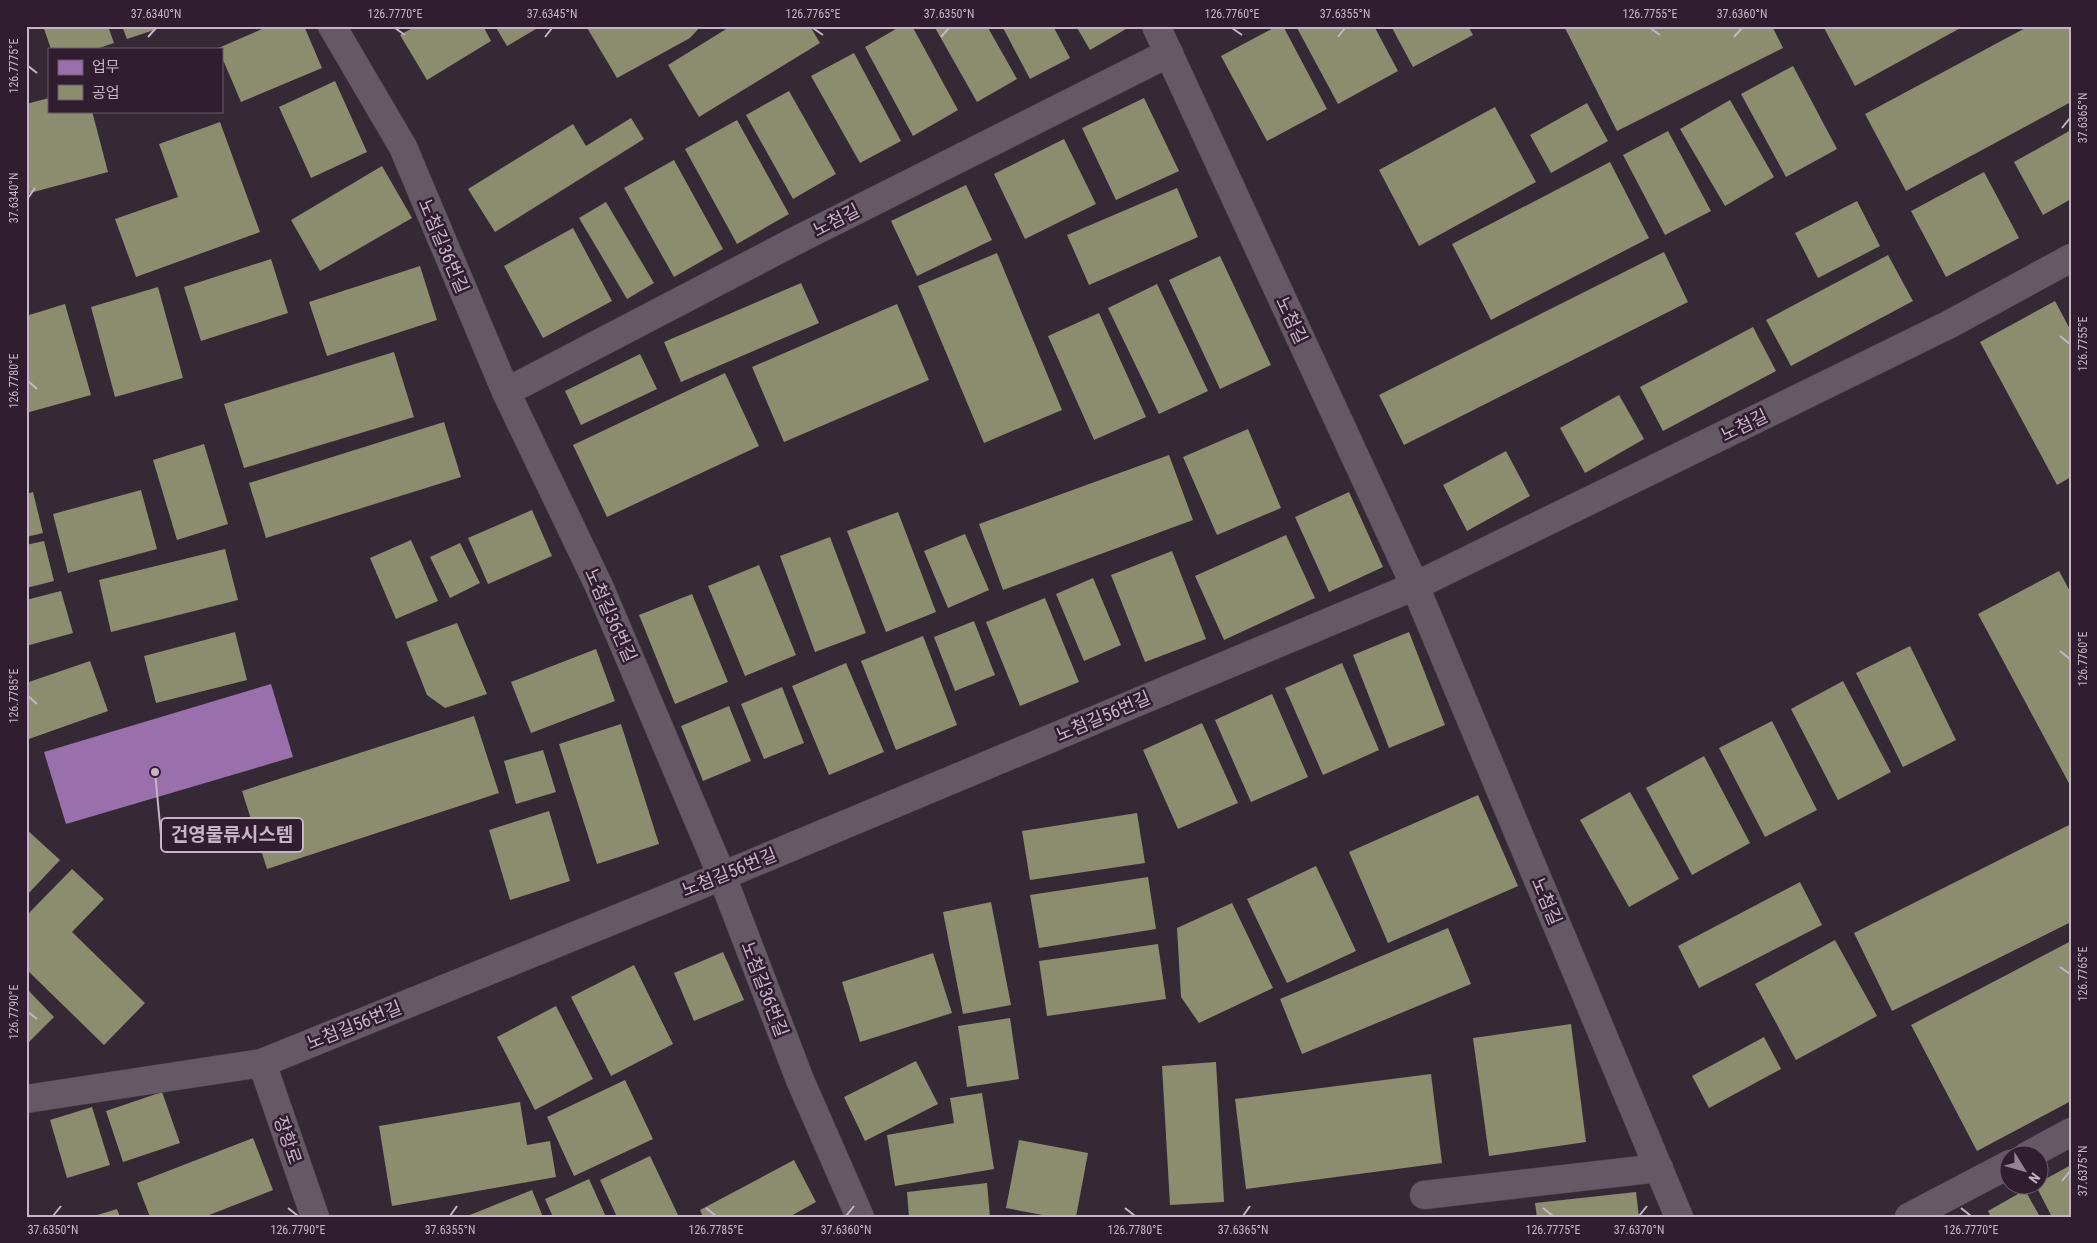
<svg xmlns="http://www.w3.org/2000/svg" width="2097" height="1243" viewBox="0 0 2097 1243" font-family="'Roboto Condensed','Noto Sans KR',sans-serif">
	<rect width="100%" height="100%" fill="#362936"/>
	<polygon fill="#9970ab" points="271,684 293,757 66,824 44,752"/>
	<g fill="#8c8c6e">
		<polygon points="43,26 108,26 114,43 96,49 51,49"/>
		<polygon points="122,26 163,26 163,27 127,39"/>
		<polygon points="269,26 304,26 322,68 241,102 221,55 221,49 216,49"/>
		<polygon points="416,26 483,26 491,41 427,80 400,35"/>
		<polygon points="495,26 541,26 507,46"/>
		<polygon points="586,26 701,26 690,38 617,78"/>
		<polygon points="731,26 810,26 820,43 699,117 668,65"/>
		<polygon points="901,26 912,26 958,110 913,136 865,47"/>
		<polygon points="934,26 987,26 1017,79 977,102"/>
		<polygon points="1002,26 1053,26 1070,58 1030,79"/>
		<polygon points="1076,26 1131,26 1090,50"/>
		<polygon points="1277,26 1283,26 1327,109 1267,141 1221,56"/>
		<polygon points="1296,26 1374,26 1398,71 1338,104"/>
		<polygon points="1391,26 1468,26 1473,35 1413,67"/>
		<polygon points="1564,26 1772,26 1783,48 1617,131"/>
		<polygon points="1823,26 1964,26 1855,86"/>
		<polygon points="2029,26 2071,26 2071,102 1906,191 1865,114"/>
		<polygon points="854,53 901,141 860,163 811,76"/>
		<polygon points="1793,66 1837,149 1786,177 1741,94"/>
		<polygon points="335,81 367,152 311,178 279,107"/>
		<polygon points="789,91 836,174 793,199 746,115"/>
		<polygon points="49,98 49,111 92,111 108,172 26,194 26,104"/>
		<polygon points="1144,98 1179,171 1116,200 1082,128"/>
		<polygon points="1730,100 1774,177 1725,206 1680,129"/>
		<polygon points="1587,103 1608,141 1551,173 1530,135"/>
		<polygon points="1495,107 1536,182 1419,246 1379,170"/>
		<polygon points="631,118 644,139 495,232 468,189 573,124 586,146"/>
		<polygon points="737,120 789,214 737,244 685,149"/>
		<polygon points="220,122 260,232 136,277 115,219 178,197 159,144"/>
		<polygon points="2071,130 2071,199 2043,215 2014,162"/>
		<polygon points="1668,131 1711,211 1665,235 1623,155"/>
		<polygon points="1064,139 1096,204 1025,239 994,174"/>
		<polygon points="674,160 723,249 674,277 624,188"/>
		<polygon points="1610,162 1649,238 1491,320 1452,244"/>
		<polygon points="382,166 412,218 320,271 291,220"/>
		<polygon points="1984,172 2019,238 1946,277 1911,211"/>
		<polygon points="966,185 992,240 917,276 891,221"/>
		<polygon points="1177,188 1198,237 1089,285 1067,235"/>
		<polygon points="1857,201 1880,246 1818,278 1795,233"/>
		<polygon points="606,202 654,283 627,299 579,218"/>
		<polygon points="573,228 612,301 543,338 504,266"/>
		<polygon points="1664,252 1688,302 1404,445 1379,395"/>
		<polygon points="997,253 1062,410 984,443 918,286"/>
		<polygon points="1888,255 1913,301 1791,366 1766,320"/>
		<polygon points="1220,256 1271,365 1220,389 1169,280"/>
		<polygon points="271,259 288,313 201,341 184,287"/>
		<polygon points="420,266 437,320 327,356 309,302"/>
		<polygon points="801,283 819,323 681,382 664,342"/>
		<polygon points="1157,284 1208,391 1159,414 1108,308"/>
		<polygon points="158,287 183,378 115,397 91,307"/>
		<polygon points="2055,301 2071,331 2071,477 2057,485 1980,342"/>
		<polygon points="65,304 91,395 26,413 26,316"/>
		<polygon points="897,304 929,380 784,442 752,367"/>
		<polygon points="1099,313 1146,417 1094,440 1048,336"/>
		<polygon points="1753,327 1776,371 1663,431 1640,387"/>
		<polygon points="394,352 414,417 244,468 224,404"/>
		<polygon points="640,354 657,389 581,425 565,391"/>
		<polygon points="725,373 759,446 607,517 573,445"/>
		<polygon points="1619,395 1644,439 1585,473 1560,428"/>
		<polygon points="444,422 461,477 266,538 249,483"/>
		<polygon points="1248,429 1281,508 1217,535 1183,457"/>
		<polygon points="204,444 228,524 177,540 153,460"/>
		<polygon points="1506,451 1530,496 1467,531 1443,485"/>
		<polygon points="1169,455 1193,520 1003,590 979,524"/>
		<polygon points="141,490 157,549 68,573 53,514"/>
		<polygon points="33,492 43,533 26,537 26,494"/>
		<polygon points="1349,492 1383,567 1329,592 1295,517"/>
		<polygon points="532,510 552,556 488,584 468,538"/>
		<polygon points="898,512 936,612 886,632 847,531"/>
		<polygon points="965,534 989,590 948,608 924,551"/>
		<polygon points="1286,535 1315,598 1224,640 1195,576"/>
		<polygon points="830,537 866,633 815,652 780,556"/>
		<polygon points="411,540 438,601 396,619 370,558"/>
		<polygon points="44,541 54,581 26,588 26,545"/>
		<polygon points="460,543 480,583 450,598 430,557"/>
		<polygon points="225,549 238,600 111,632 99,580"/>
		<polygon points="1172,551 1206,639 1145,662 1111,575"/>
		<polygon points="759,565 796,655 745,676 708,586"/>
		<polygon points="2059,571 2071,593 2071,787 1978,614"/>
		<polygon points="1093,578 1121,645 1084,661 1056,594"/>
		<polygon points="61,591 73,633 26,646 26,600"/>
		<polygon points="692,594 728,682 675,704 639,615"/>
		<polygon points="1045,598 1079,682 1020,706 986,622"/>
		<polygon points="974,621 995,675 955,691 934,637"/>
		<polygon points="457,623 487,694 445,708 427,695 406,642"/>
		<polygon points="235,632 247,680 156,703 144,656"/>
		<polygon points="1409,632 1445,725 1389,748 1353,655"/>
		<polygon points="923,636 957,725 896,750 861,661"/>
		<polygon points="1910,646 1956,740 1903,767 1856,673"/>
		<polygon points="596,649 615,701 531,733 511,682"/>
		<polygon points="90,661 108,711 26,740 26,683"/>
		<polygon points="846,663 884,752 829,775 792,686"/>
		<polygon points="1342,663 1379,750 1323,775 1285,688"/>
		<polygon points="1843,681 1891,772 1838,800 1791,709"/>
		<polygon points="782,687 804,743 764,759 741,704"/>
		<polygon points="1272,694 1308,777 1251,802 1215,720"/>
		<polygon points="729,706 751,761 703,781 681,726"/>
		<polygon points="474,716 499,793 267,869 242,791"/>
		<polygon points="1772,721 1817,810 1765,837 1719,748"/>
		<polygon points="1202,723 1238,803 1178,829 1143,750"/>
		<polygon points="621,724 659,844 597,864 559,744"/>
		<polygon points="543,750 556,792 516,804 504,761"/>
		<polygon points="1704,756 1750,843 1692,875 1646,788"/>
		<polygon points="1630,792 1679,879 1629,907 1580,820"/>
		<polygon points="1478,795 1518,886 1388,943 1349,852"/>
		<polygon points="549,811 570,881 510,900 489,830"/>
		<polygon points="1137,813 1145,863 1030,880 1022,831"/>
		<polygon points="2071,824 2071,922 1892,1011 1854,933"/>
		<polygon points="26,829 60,860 26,896"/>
		<polygon points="1316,866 1356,951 1287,983 1247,899"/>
		<polygon points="72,869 104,899 72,932 145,1003 104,1045 26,969 26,916"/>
		<polygon points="1148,877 1156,929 1039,948 1030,895"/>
		<polygon points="1800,882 1822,925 1699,988 1678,946"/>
		<polygon points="991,902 1011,1005 963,1014 943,912"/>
		<polygon points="1232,903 1273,988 1199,1023 1181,997 1177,928"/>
		<polygon points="1448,928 1471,984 1302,1054 1280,999"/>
		<polygon points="1835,940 1877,1016 1796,1060 1755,984"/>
		<polygon points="2071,941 2071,1101 1977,1151 1911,1025"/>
		<polygon points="1158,944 1166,999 1047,1016 1039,961"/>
		<polygon points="723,952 744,1000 694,1021 674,973"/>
		<polygon points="933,953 952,1013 860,1042 842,982"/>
		<polygon points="634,965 673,1044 611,1076 571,997"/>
		<polygon points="26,988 54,1017 26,1045"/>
		<polygon points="556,1006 593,1079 535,1110 497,1037"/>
		<polygon points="1010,1018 1019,1079 967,1087 958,1026"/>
		<polygon points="1571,1024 1586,1142 1489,1156 1473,1038"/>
		<polygon points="1764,1037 1781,1069 1709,1108 1692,1076"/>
		<polygon points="916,1061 938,1104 865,1141 844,1097"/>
		<polygon points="1216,1062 1224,1202 1170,1205 1162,1066"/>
		<polygon points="1431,1074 1442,1163 1246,1189 1235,1099"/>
		<polygon points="625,1080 653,1139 574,1176 547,1117"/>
		<polygon points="162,1092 180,1143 123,1162 106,1111"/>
		<polygon points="982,1093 994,1169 895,1186 887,1135 954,1123 950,1098"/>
		<polygon points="520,1102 527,1145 550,1141 556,1177 392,1206 379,1126"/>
		<polygon points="92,1107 110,1165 67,1178 50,1120"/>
		<polygon points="253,1138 273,1190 204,1217 150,1217 137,1183"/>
		<polygon points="1019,1140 1088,1153 1076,1217 1053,1217 1006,1208"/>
		<polygon points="650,1156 679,1217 617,1217 600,1180"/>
		<polygon points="794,1160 816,1202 789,1217 703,1217 700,1210"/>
		<polygon points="2071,1165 2071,1217 2052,1217 2036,1186 2040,1186 2040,1182"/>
		<polygon points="589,1179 606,1217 553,1217 545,1199"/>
		<polygon points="987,1183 990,1217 909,1217 907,1192"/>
		<polygon points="532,1190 543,1217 465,1217"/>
		<polygon points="2025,1190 2040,1217 1991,1217 1988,1211"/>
		<polygon points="1636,1192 1639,1217 1537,1217 1535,1203"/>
		<polygon points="117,1209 120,1217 94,1217 94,1216"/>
	</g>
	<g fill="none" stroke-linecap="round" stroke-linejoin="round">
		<g stroke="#4f454f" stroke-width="29">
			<g id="minor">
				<polyline points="332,26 403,147 506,392 599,586 722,876 800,1080 860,1217"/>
				<polyline points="1156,26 1415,586 1679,1217"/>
				<polyline points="506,392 799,239 1169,53"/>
				<polyline points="262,1063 315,1217"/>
				<polyline points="26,1099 262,1063 722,876 1415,586 1950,324 2071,258"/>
				<polyline points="2027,1156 2071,1132"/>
				<polyline points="1424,1195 1659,1168"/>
				<polyline points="1909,1217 2010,1164"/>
			</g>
		</g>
		<use href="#minor" stroke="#645964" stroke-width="28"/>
	</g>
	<path fill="none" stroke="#c7b4c6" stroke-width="2" d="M395 28 405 35M813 28 823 35M1232 28 1242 35M1650 28 1660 35M148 37 156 28M545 37 552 28M941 37 949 28M1338 37 1345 28M1734 37 1742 28M28 66 37 73M2062 128 2070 118M28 198 35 188M2060 336 2070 344M28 381 37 389M2060 651 2070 659M28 696 37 704M2060 967 2070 974M28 1012 37 1019M2062 1181 2070 1171M288 1208 298 1216M706 1208 716 1216M1125 1208 1135 1216M1543 1208 1553 1216M1961 1208 1971 1216M53 1216 61 1206M450 1216 457 1206M846 1216 854 1206M1243 1216 1250 1206M1639 1216 1647 1206"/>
	<g text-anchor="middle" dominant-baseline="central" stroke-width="5" stroke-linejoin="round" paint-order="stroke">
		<g font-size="18" fill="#c7b4c6" stroke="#301d30">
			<text transform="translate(836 220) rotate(-27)">노첨길</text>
			<text transform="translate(444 246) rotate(67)">노첨길36번길</text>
			<text transform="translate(1292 320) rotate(65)">노첨길</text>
			<text transform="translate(1744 425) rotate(-26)">노첨길</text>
			<text transform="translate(611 615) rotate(66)">노첨길36번길</text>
			<text transform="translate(1103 716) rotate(-23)">노첨길56번길</text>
			<text transform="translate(729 872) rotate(-22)">노첨길56번길</text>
			<text transform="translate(1547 901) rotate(67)">노첨길</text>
			<text transform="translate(765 989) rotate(69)">노첨길36번길</text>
			<text transform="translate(354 1025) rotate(-22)">노첨길56번길</text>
			<text transform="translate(288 1140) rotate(71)">장항로</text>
		</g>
	</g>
	<path fill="none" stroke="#c7b4c6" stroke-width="2" d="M155 772L161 835"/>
	<circle fill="#c7b4c6" stroke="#301d30" stroke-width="2" cx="155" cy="772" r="5"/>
	<rect fill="#301d30" stroke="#c7b4c6" stroke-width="2" x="161" y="818" width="142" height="34" rx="5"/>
	<g font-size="19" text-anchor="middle" font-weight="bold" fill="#c7b4c6">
		<text x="232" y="841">건영물류시스템</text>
	</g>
	<rect width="2097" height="1243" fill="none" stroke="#301d30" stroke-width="55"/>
	<rect x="48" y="48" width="175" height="65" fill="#301d30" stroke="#6c596c"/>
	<rect x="58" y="60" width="25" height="15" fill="#9970ab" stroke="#6c596c"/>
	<text x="92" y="72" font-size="15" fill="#c7b4c6">업무</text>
	<rect x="58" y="85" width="25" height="15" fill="#8c8c6e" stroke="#6c596c"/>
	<text x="92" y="98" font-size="15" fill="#c7b4c6">공업</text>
	<g transform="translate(2024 1170) rotate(127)"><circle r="24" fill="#301d30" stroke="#6c596c"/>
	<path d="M0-4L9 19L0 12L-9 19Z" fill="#948394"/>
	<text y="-8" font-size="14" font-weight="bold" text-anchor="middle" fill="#c7b4c6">N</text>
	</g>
	<rect x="28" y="28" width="2042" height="1188" fill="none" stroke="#c7b4c6" stroke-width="2"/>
	<g font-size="12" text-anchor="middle" fill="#c7b4c6">
		<text x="156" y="18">37.6340°N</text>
		<text x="395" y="18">126.7770°E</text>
		<text x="552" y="18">37.6345°N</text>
		<text x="813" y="18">126.7765°E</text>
		<text x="949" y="18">37.6350°N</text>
		<text x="1232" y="18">126.7760°E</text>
		<text x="1345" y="18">37.6355°N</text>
		<text x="1650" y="18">126.7755°E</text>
		<text x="1742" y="18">37.6360°N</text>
		<text transform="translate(14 66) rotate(-90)" y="4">126.7775°E</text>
		<text transform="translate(2083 118) rotate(-90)" y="4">37.6365°N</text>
		<text transform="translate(14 198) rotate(-90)" y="4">37.6340°N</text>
		<text transform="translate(2083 344) rotate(-90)" y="4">126.7755°E</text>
		<text transform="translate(14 381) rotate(-90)" y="4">126.7780°E</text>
		<text transform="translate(2083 659) rotate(-90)" y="4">126.7760°E</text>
		<text transform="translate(14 696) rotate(-90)" y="4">126.7785°E</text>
		<text transform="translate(2083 974) rotate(-90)" y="4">126.7765°E</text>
		<text transform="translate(14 1012) rotate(-90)" y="4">126.7790°E</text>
		<text transform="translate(2083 1171) rotate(-90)" y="4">37.6375°N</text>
		<text x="53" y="1234">37.6350°N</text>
		<text x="298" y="1234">126.7790°E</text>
		<text x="450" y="1234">37.6355°N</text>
		<text x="716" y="1234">126.7785°E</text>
		<text x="846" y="1234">37.6360°N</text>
		<text x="1135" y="1234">126.7780°E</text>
		<text x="1243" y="1234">37.6365°N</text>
		<text x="1553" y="1234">126.7775°E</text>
		<text x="1639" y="1234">37.6370°N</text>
		<text x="1971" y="1234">126.7770°E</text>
	</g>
</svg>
